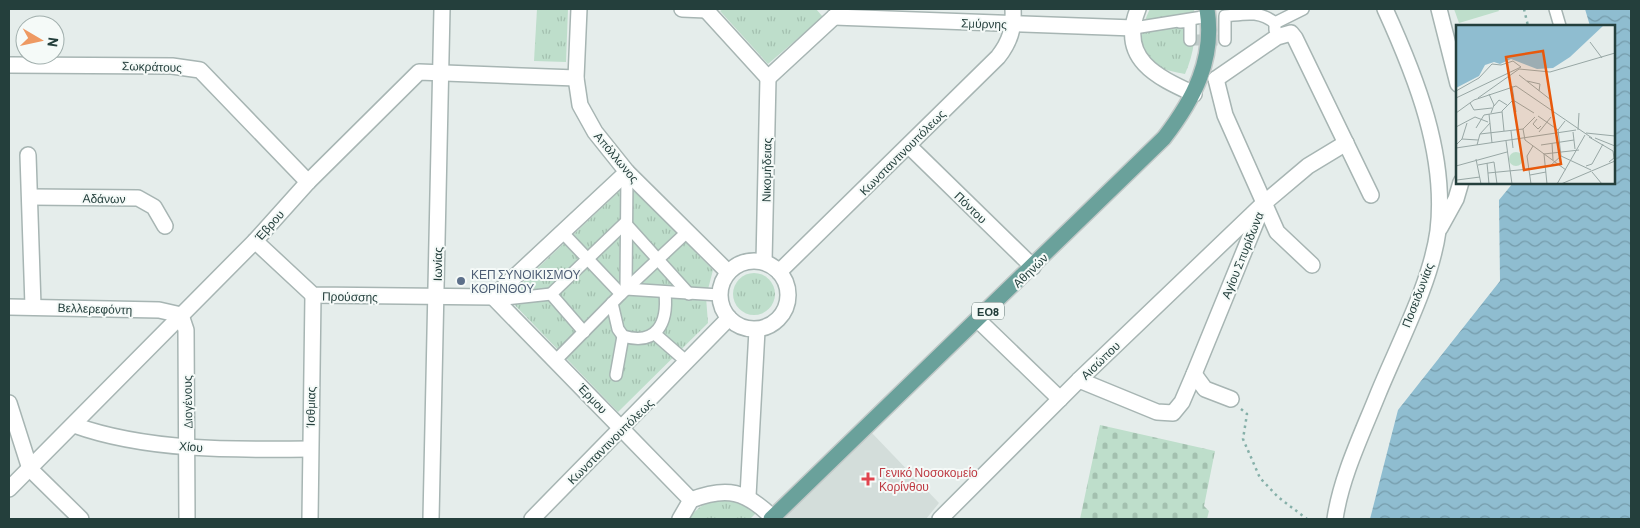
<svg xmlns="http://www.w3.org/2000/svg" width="1640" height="528" viewBox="0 0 1640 528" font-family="Barlow,sans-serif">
	<defs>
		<pattern id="grass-tufts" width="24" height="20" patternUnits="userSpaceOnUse" patternTransform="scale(1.25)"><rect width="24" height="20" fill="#bedecb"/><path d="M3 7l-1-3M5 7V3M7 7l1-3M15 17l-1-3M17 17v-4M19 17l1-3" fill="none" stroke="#a3c0af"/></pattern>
		<pattern id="cemetery-stones" width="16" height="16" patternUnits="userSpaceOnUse" patternTransform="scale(1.25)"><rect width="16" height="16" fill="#bedecb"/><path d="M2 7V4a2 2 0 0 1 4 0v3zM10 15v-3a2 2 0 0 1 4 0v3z" fill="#a3c0af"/></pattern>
		<pattern id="water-waves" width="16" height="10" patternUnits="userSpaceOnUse" patternTransform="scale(1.25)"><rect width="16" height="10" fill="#8fbdd0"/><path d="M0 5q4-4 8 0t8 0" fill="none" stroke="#759baa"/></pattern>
	</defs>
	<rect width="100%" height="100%" fill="#e5edeb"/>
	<polygon fill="#d3ddda" points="870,431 939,503 926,519 778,519"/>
	<g fill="url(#grass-tufts)">
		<polygon points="537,9 568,9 566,62 534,61"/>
		<polygon points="723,9 816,9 823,17 768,64 720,11"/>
		<path d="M1150 9H1194C1197 31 1194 54 1185 74 1175 72 1162 70 1154 64 1136 50 1141 26 1150 9Z"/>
		<polygon points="628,183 713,270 706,297 708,323 618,412 507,297"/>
		<circle cx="754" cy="294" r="21"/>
		<path d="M739 499 757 512 750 519H688C705 499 714 500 739 499Z"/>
	</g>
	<polygon fill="url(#cemetery-stones)" points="1100,425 1215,451 1204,506 1209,511 1207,519 1080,519"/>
	<polygon fill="#bedecb" points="1454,9 1498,9 1499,11 1459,23"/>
	<polygon fill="url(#water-waves)" points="1585,9 1631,9 1631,519 1370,519 1398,410 1500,281 1499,200 1513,183 1614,182 1614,26 1590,26"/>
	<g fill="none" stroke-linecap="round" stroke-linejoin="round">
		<polyline stroke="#becac8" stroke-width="11" stroke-dasharray="11 5.5" stroke-linecap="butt" points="1190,40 1225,40"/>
		<g stroke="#a7b5b3" stroke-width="14">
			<g id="pedestrian">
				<polyline points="1555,9 1560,26"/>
				<polyline points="1180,22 1190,21 1190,40"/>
				<polyline points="1134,28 1209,16"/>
				<polyline points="1275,30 1275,23 1303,9"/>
				<path d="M1225 40V16C1245 14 1259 10 1275 23"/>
				<polyline points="627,172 626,289 719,295"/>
				<polyline points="563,233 621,294"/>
				<polyline points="497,300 551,294"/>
				<path d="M612 303 618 329 623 336C657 346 668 323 665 293"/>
				<polyline points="584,332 551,294 625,223 689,294"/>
				<polyline points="655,334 687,362"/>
				<polyline points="556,360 621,294 687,232"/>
				<polyline points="616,375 623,336"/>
			</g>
		</g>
		<g stroke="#a7b5b3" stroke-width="18">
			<g id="minor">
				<polyline points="579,9 576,78 580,105 595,132 627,172 728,272"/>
				<polyline points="682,9 706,10"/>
				<path d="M1138 9C1118 59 1157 77 1194 94"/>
				<polyline points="706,10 768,78 834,17"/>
				<polyline points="834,17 1134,28"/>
				<polyline points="9,65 172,66 200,70 308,182"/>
				<polyline points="1216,79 1277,37 1291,33 1295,38 1371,195"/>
				<polyline points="1216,79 1225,115 1277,232 1312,265"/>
				<polyline points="909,146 1033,267"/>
				<polyline points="28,155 33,306"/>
				<polyline points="30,197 138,198 154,207 165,226"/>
				<polyline points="255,241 313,295 493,297"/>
				<circle cx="754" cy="295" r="34"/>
				<polyline points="764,262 768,78"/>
				<path d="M779 272 998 57C1010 42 1014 28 1013 9"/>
				<polyline points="493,297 691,500"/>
				<polyline points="493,297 627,172"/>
				<polyline points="9,307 159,310 181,315 186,330 187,519"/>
				<polyline points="978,320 1060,399"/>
				<polyline points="1194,374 1205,389 1231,399"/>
				<polyline points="1079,380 1157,412 1173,413 1182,402 1194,374 1261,210"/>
				<polyline points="9,403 30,469 81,519"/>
				<path d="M74 425C146 451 234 450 310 449"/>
				<polyline points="9,489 255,241 308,182 419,72 576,78"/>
				<polyline points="748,496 757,330"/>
				<polyline points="310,519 313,295"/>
				<polyline points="532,519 729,318"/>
				<path d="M680 519 691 500C727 486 746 491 773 518"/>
				<polyline points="940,519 1079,380 1263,204 1308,166 1346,143"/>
			</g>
		</g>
		<g stroke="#a7b5b3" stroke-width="18">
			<g id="tertiary">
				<polyline points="1439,9 1458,84"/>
				<polyline points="1440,228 1456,199 1461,182"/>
				<polyline points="431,519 442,9"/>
				<path d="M1335 519C1341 477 1362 434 1378 394 1398 345 1431 283 1438 231 1447 155 1416 77 1385 9"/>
			</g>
		</g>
		<g stroke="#c2c9c8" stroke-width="18">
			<path id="primary" d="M771 519 1164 138C1194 99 1215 59 1207 9"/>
		</g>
		<g stroke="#86b0a9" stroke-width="2.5" stroke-dasharray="2.5 4" stroke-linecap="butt">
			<polyline points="1524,9 1528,26"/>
			<polyline points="1241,409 1247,414 1243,439 1260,478 1278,497 1307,519"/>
		</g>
		<use href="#pedestrian" stroke="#fff" stroke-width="11"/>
		<use href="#minor" stroke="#fff" stroke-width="15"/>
		<use href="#tertiary" stroke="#fff" stroke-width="15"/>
		<use href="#primary" stroke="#6aa19b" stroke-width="15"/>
	</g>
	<circle fill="#5c6f8a" stroke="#f5faf8" stroke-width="2" cx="461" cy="281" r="5"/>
	<path fill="#e0444e" stroke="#f5faf8" stroke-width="2" d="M865.5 471.5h5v5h5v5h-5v5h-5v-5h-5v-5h5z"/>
	<g text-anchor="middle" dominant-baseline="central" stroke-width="4" stroke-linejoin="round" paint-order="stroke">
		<rect fill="#f5faf8" stroke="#637774" stroke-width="1" x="972" y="302.5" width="32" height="17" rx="4"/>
		<g font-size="11" font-weight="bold" fill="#243f3c">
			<text x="988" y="311">ΕΟ8</text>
		</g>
		<g font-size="12" fill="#243f3c" stroke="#f5faf8">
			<text transform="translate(984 23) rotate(2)">Σμύρνης</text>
			<text transform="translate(152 66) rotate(2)">Σωκράτους</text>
			<text transform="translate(902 152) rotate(-45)">Κωνσταντινουπόλεως</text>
			<text transform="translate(617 157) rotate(50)">Απόλλωνος</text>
			<text transform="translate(766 170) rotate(-89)">Νικομήδειας</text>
			<text transform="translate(104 198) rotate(1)">Αδάνων</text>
			<text transform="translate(971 207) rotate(44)">Πόντου</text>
			<text transform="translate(269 225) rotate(-48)">Έβρου</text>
			<text transform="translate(1242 255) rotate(-68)">Αγίου Σπυρίδωνα</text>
			<text transform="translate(437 264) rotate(-89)">Ιωνίας</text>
			<text transform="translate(1030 270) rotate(-44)">Αθηνών</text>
			<text transform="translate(1417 295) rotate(-69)">Ποσειδωνίας</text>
			<text transform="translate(350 296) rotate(1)">Προύσσης</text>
			<text transform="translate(95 308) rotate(2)">Βελλερεφόντη</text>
			<text transform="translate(1100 360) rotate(-44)">Αισώπου</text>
			<text transform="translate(593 398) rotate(46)">Έρμου</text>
			<text transform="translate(187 402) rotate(-91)">Διογένους</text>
			<text transform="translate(310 407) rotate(-89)">Ίσθμιας</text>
			<text transform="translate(610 441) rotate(-45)">Κωνσταντινουπόλεως</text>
			<text transform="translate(191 446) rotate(5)">Χίου</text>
		</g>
		<g font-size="12" fill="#4e5e75" stroke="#f5faf8" text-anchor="start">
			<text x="471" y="274">ΚΕΠ ΣΥΝΟΙΚΙΣΜΟΥ<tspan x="471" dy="14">ΚΟΡΙΝΘΟΥ</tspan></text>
		</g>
		<g font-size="12" fill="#be3a42" stroke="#f5faf8" text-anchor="start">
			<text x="879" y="472">Γενικό Νοσοκομείο<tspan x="879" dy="14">Κορίνθου</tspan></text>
		</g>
	</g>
	<g transform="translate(1456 25)">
		<rect width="159" height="159" fill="#e5edeb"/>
		<path d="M53 134a7 7 0 1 1 14 0a7 7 0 1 1-14 0Z" fill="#bedecb"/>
		<path d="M0 0H148L114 32 97 43 81 44 55 34 44 39 38 37 29 40 23 51 0 63Z" fill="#8fbdd0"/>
		<path fill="none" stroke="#98a7a5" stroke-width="1" d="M134 17 146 33M63 50 95 75M71 56 84 59 83 66M56 61 60 87M0 66 23 53 36 39 45 40 57 36 65 42M33 69 38 80 35 88M0 73 65 42M22 73 63 44 94 47 159 28M14 78 18 85 36 83M38 81 43 75 51 80M0 88 18 75 60 61 136 113M33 89 36 118M82 91 102 105M81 94 77 99 82 104 85 101M0 102 19 92 32 97M20 103 28 90 46 87M67 104 69 115 110 145M122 105 123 88M48 106 46 86 57 75 78 88M55 106 57 123M83 107 95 92M117 107 119 124M130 108 159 111M24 109 67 104 79 92M133 112 157 126 158 133 153 137M139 113 159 121M6 114 22 115M50 116 56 159M96 118 97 135M0 120 6 114 11 98M21 120 24 109 34 98M85 120 118 115M0 123 120 105M105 131 135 145M20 134 25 159M31 138 33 159M22 140 38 137 41 159M0 141 51 127M94 141 105 131 102 105 109 96M130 141 136 139 147 119M136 147 146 159M32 148 73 144M74 150 90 147M1 155 24 152M75 159 71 131 77 121M91 159 88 129 123 125M101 159 129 110M105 159 159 136"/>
		<path fill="#e8590c" fill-opacity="0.15" stroke="#e8590c" stroke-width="2.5" d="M87 26 105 139 68 145 50 32Z"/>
		<rect width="159" height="159" fill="none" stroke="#243f3c" stroke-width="2.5"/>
	</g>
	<rect width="1640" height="528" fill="none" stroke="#243f3c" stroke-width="20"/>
	<g transform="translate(40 40) rotate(99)"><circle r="24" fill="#f5faf8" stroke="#a1afad"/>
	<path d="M0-4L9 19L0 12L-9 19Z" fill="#ee9962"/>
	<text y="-8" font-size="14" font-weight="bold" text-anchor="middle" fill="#243f3c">N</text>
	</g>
</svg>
